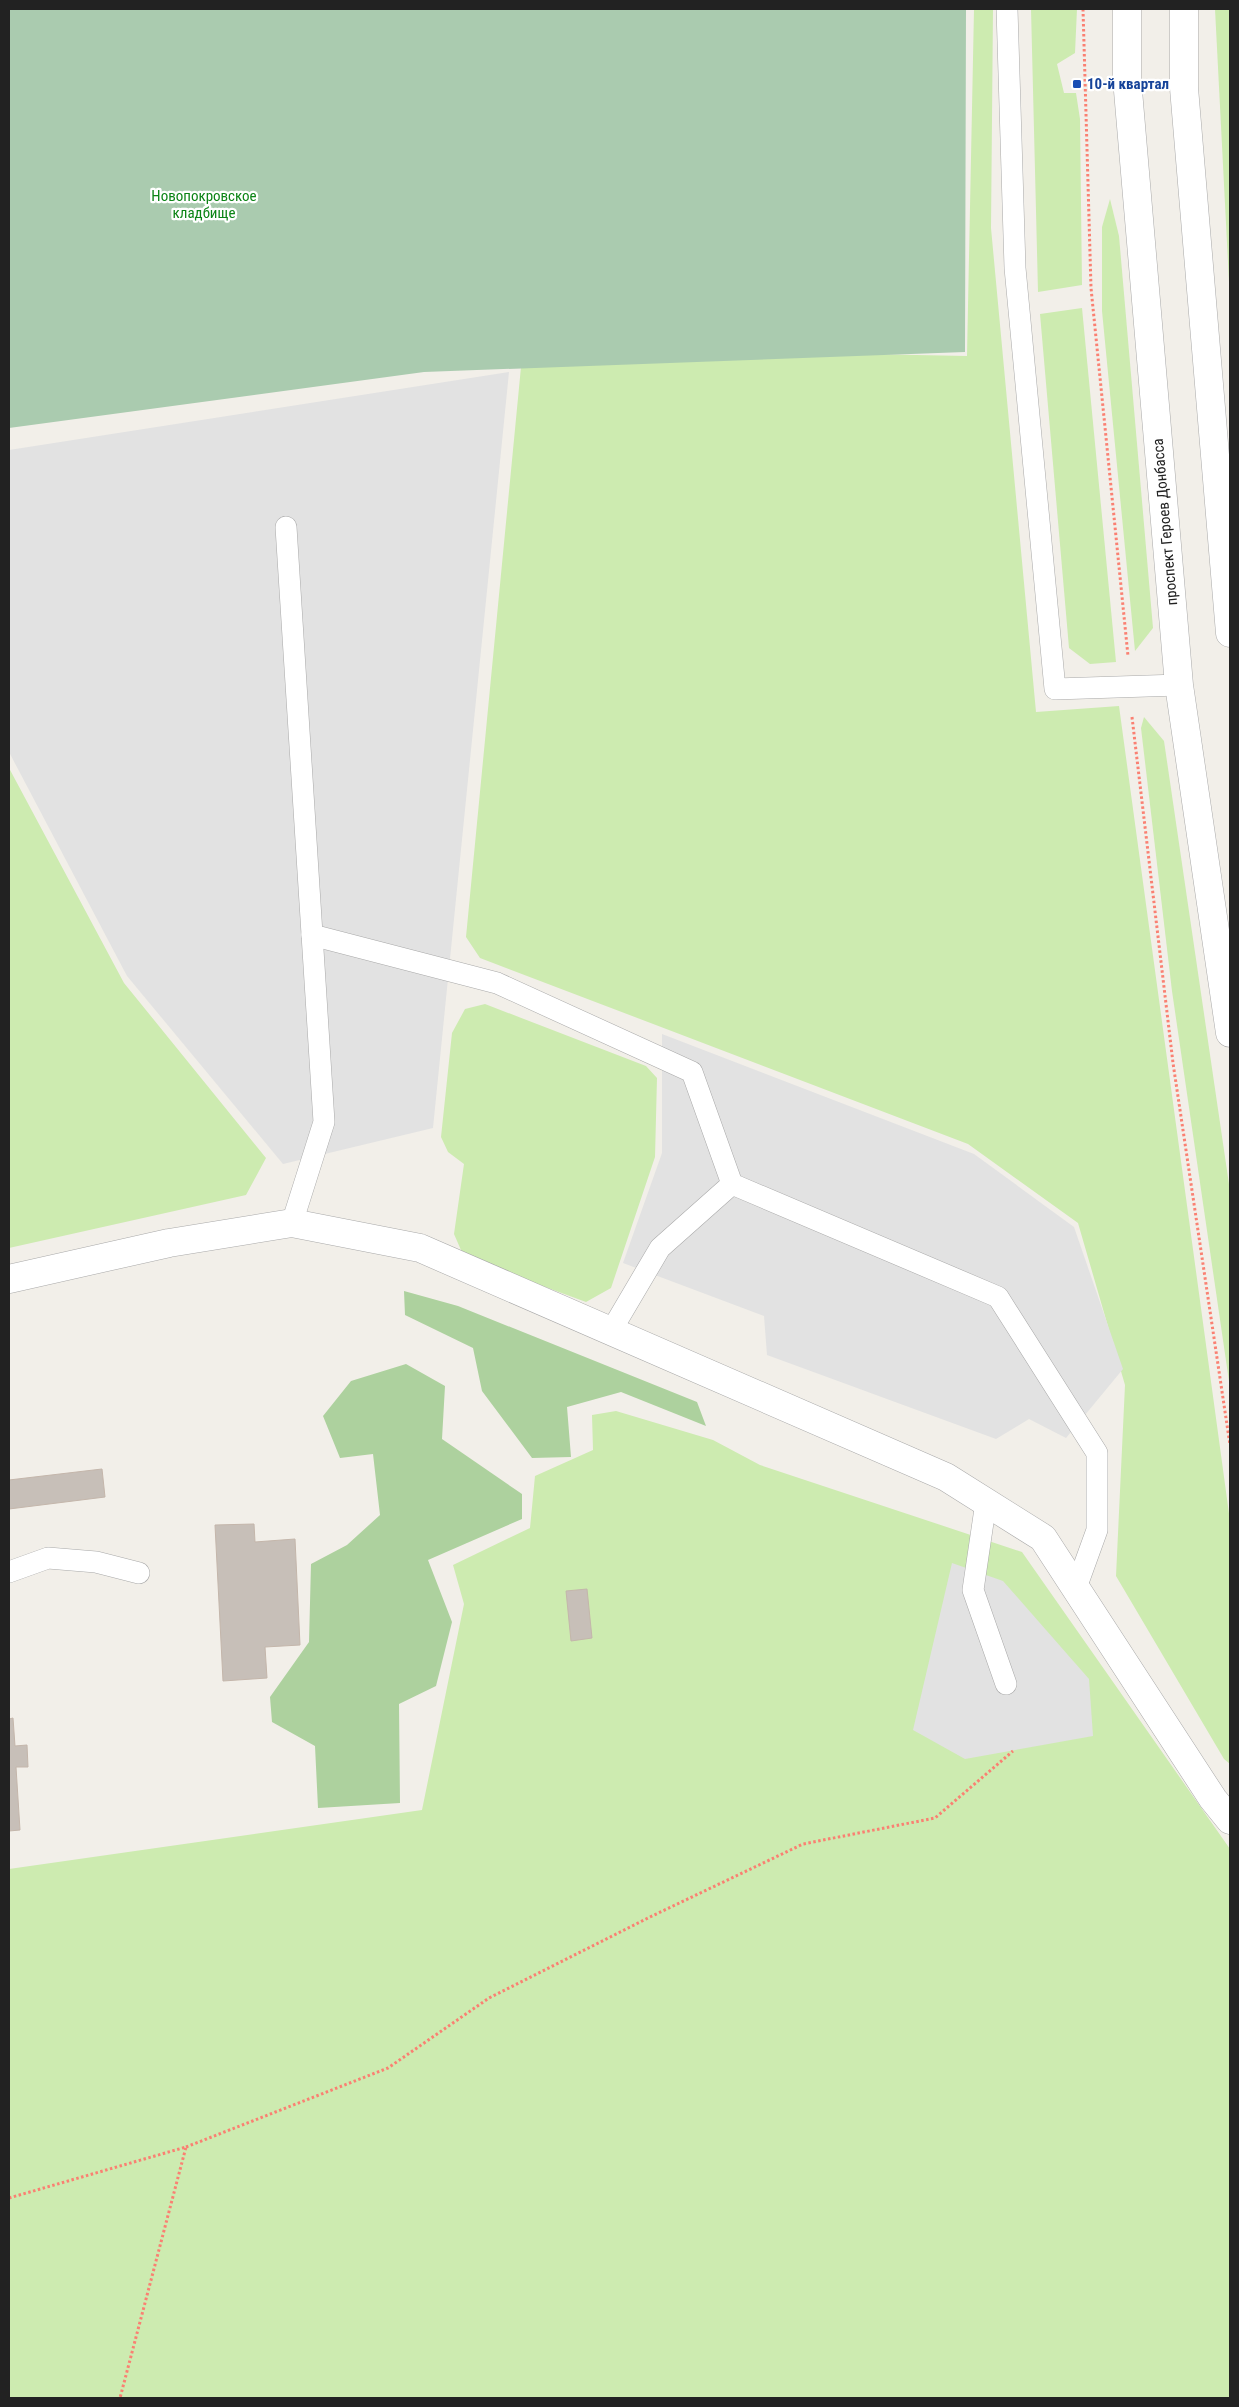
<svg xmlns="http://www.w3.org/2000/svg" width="1239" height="2407" viewBox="0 0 1239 2407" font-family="'Roboto Condensed',sans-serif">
	<rect width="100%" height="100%" fill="#f2efe9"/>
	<g fill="#cdebb0">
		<polygon points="974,9 993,9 991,228 1036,712 1119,706 1230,1521 1230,1764 1224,1759 1116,1576 1125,1385 1078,1223 968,1144 480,958 466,937 521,367 713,351 967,356"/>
		<polygon points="1031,9 1077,9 1075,53 1057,64 1064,93 1076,93 1080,119 1082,285 1038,292"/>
		<polygon points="1215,9 1230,9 1230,299 1229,282"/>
		<polygon points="1110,199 1119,236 1153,628 1135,651 1102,311 1102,227"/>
		<polygon points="1082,308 1116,662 1090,664 1069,648 1040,314"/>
		<polygon points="1144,717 1164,741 1230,1191 1230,1388 1172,991 1141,728"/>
		<polygon points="9,768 124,983 266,1158 246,1195 9,1248"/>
		<polygon points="485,1004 646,1066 657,1078 655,1157 611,1288 586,1302 464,1257 454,1234 464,1164 448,1152 441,1137 452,1033 465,1009"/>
		<polygon points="616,1411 713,1440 760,1465 1022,1552 1230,1849 1230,2398 9,2398 9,1869 422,1810 464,1604 453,1565 530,1528 535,1476 593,1450 592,1415"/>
	</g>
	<g fill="#add19e">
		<polygon points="404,1291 458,1306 697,1402 706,1426 621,1392 567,1407 571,1457 532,1458 482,1391 473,1348 405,1315"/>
		<polygon points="406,1364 445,1386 442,1439 522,1494 522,1519 428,1560 452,1622 436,1686 399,1704 400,1803 318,1808 315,1746 272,1722 270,1697 309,1642 311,1564 347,1545 380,1515 373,1454 340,1458 323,1416 351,1381"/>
	</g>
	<polygon fill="#aacbaf" points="9,9 966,9 965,352 424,372 9,428"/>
	<g fill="#e2e2e2">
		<polygon points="509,372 433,1128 283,1164 127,976 9,752 9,450"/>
		<polygon points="662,1034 974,1154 1074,1227 1123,1369 1066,1438 1029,1419 996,1439 767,1355 764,1316 623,1263 662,1153"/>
		<polygon points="952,1563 1003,1581 1089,1679 1093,1736 965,1759 913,1730"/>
	</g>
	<g fill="#c7bfb8" stroke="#c4b6ab">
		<polygon points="102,1469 105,1497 9,1509 9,1480"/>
		<polygon points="254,1524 255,1542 295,1539 300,1645 265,1647 267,1678 223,1681 215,1525"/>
		<polygon points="587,1589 592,1638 571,1641 566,1591"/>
		<polygon points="13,1718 15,1746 27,1745 28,1767 16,1767 20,1830 9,1831 9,1719"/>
	</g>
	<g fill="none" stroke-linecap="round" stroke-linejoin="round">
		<g stroke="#a9a9a9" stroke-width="22">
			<g id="service">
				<polyline points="1007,9 1015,268 1055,689 1179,685"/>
				<polyline points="286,527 324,1122 292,1223"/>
				<polyline points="312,935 497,983 692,1072 732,1184 998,1297 1097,1453 1097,1530 1076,1588"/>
				<polyline points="611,1331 660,1248 732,1184"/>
				<polyline points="986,1502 973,1590 1006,1684"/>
				<polyline points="9,1572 48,1558 96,1562 139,1573"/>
			</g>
		</g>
		<g stroke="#a9a9a9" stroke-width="29">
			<polyline id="minor" points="9,1279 169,1243 292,1223 420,1248 946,1477 1043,1538 1213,1799 1230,1820"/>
		</g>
		<g stroke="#a9a9a9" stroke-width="29">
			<g id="tertiary">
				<polyline points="1127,9 1127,79 1179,685 1230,1033"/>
				<polyline points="1184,9 1184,88 1230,633"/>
			</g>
		</g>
		<g stroke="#fa8072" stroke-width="3" stroke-dasharray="2.5 2.5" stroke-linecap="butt">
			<polyline points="1083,9 1091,288 1128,656"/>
			<polyline points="1132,717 1173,1063 1230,1445"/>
			<polyline points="186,2147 388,2068 489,1998 650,1917 803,1844 935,1818 1013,1751"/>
			<polyline points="9,2198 186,2147 120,2398"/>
		</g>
		<use href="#service" stroke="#fff" stroke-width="21"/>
		<use href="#minor" stroke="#fff" stroke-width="28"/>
		<use href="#tertiary" stroke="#fff" stroke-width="28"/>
	</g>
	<rect fill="#1a4fb4" stroke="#fff" stroke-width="2" x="1072" y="79" width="10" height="10" rx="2.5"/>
	<g text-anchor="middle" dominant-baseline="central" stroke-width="4.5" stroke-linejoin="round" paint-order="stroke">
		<g font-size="15" font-weight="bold" fill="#164399" stroke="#fff" text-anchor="start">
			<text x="1087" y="84">10-й квартал</text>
		</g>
		<g font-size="15" fill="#0c8416" stroke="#fff">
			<text x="204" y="196">Новопокровское<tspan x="204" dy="17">кладбище</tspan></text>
		</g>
		<g font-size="15" fill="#222" stroke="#fff">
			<text transform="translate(1165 522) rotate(-95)">проспект Героев Донбасса</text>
		</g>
	</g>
	<rect width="1239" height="2407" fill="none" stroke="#222222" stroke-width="20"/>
</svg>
